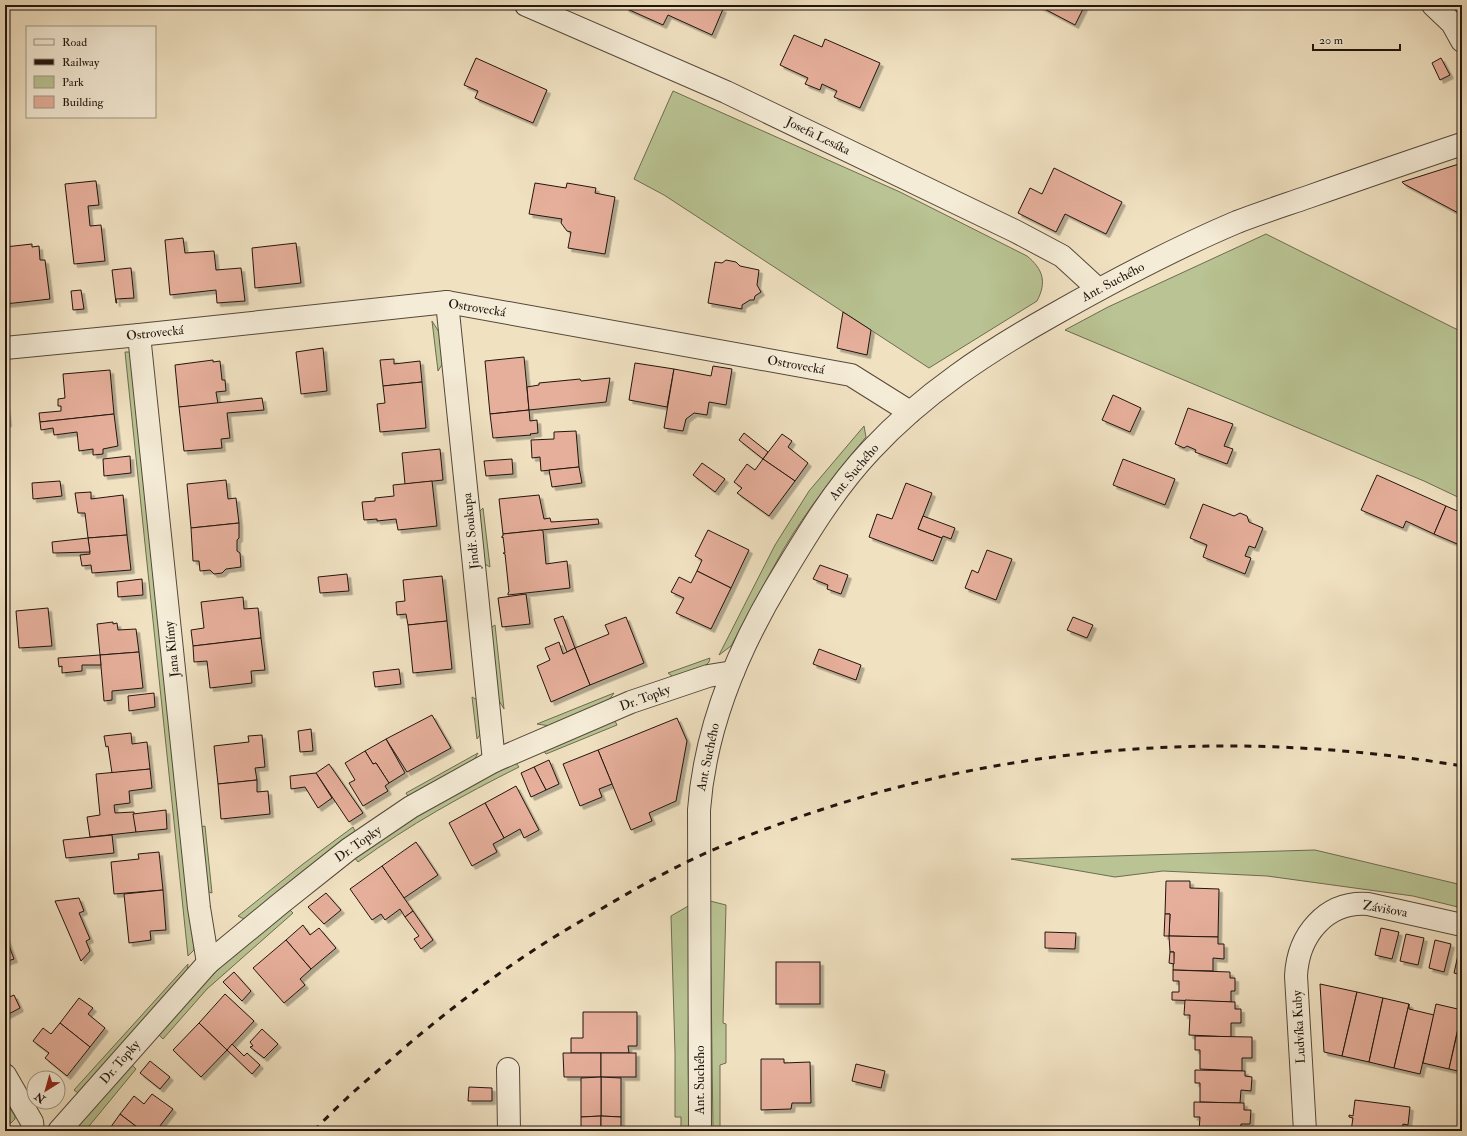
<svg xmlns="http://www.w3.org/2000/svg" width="1467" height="1136" viewBox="0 0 1467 1136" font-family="'IM FELL Double Pica',serif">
	<defs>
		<filter id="shadow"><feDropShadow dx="3.5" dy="3.5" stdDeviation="0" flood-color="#0004"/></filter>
	</defs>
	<rect width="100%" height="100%" fill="#f0e1c1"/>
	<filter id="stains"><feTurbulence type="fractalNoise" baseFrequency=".005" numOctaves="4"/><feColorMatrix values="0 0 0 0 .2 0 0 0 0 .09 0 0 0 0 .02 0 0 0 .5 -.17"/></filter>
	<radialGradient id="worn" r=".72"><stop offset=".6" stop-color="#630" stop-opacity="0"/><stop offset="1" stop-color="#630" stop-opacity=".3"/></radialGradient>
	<g fill="#b9c393" stroke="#6d6c50">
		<polygon points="1450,5 1462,5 1462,18 1461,16"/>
		<path d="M673 91 900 192 1027 256C1043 269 1047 282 1037 301L929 368 664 195 634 179Z"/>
		<polygon points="1266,234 1462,332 1462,499 1424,481 1065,330 1108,307"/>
		<polygon points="432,321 441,335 443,363 438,371"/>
		<polygon points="125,352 132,352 194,950 188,956"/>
		<path d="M864 426 866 437C836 472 807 510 783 550 765 582 748 614 731 646L719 655 775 545 809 491Z"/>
		<polygon points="483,508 490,567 481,562 476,515"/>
		<polygon points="495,625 504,709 498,699 489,629"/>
		<polygon points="710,658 709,662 706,665 673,677 668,673"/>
		<polygon points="614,693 609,700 550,726 537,724"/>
		<polygon points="472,697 479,701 482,732 477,739"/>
		<polygon points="615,721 617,725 546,754 543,750 601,724"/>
		<polygon points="478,753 473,762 409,798 406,793"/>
		<path d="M516 763 519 767C463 795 409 825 358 862L354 857 418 814 476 782Z"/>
		<polygon points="205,826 212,893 206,891 200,827"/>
		<polygon points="353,827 356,833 251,914 244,919 238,916 303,864"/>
		<polygon points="1315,850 1462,885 1462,908 1413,896 1267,876 1163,871 1115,877 1011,859"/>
		<polygon points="710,901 726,905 723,1023 726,1024 726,1063 720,1065 720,1131 713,1131"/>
		<polygon points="690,905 688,1053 689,1131 681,1131 681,1117 675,1117 675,1052 671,916"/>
		<polygon points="288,908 293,913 207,989 163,1039 157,1033 202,985 226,962"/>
		<polygon points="188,964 187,973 86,1088 78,1093 74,1090"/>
		<polygon points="131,1064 136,1069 85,1131 74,1131"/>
		<polygon points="5,1101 15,1116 15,1119 11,1123 5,1121"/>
	</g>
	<g fill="#e6af9b" stroke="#21150e" filter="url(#shadow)">
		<polygon points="623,5 714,5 723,9 712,35 668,15 663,25 625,8 626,6"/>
		<polygon points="1037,5 1085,5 1075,25"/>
		<polygon points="794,35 822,47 825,39 880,63 860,108 834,97 837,91 822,84 820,90 805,84 808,78 780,65"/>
		<polygon points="476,58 547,90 533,123 475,98 478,91 464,85"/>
		<polygon points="1441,58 1450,75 1440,80 1432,63"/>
		<polygon points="1462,163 1462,215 1404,184 1402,182"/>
		<polygon points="1054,168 1122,202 1106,234 1065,214 1056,232 1018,213 1030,188 1042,194"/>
		<polygon points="94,181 96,181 99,205 88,206 90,226 101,225 105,261 74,264 65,184"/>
		<polygon points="535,183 566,188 567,183 596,188 595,193 615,197 605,254 568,248 571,232 567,231 561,223 562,219 529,214"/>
		<polygon points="183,238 185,253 214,251 216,270 241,268 245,301 217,303 216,290 170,295 165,240"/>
		<polygon points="296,243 301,283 255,288 252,248"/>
		<polygon points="32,244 32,247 39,246 40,260 45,260 50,299 5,304 5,247"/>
		<polygon points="726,260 736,262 740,266 759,270 757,285 761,292 755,296 754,300 750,300 742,305 742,309 708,303 715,262 722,263"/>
		<polygon points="130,268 131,268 134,298 116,299 117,303 116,303 112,270"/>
		<polygon points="81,290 84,309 73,310 71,291"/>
		<polygon points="843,312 871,330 867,355 837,348"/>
		<polygon points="323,348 327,391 301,394 296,352"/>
		<polygon points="524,357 529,410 490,414 485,361"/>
		<polygon points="394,359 394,364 420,361 422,382 383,386 380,360"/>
		<polygon points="213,360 213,362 220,361 222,380 225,380 226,391 216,392 218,404 179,407 175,365"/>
		<polygon points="635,363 674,369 667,407 629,400"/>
		<polygon points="713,366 732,369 726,405 709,402 707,415 694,413 686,419 683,431 664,428 674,369 711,376"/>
		<polygon points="110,370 114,414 40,422 39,413 61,411 61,406 58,406 58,399 65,398 63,374"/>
		<polygon points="610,378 606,402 529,410 527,387 539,385 539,383 580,379 581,381"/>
		<polygon points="422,382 426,428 380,432 377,404 385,403 383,386"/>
		<polygon points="1113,395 1141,408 1130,432 1102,420"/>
		<polygon points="5,397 8,423 5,424"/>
		<polygon points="262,398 264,410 227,413 230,438 221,439 222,448 184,451 179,407"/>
		<polygon points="1188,408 1233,424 1224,446 1233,449 1227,464 1195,452 1196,450 1187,446 1184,448 1175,444"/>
		<polygon points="529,410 530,421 537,420 538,433 530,434 531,435 493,438 490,414"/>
		<polygon points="114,414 118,446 103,449 103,454 93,455 93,449 79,451 77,432 54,435 53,428 41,430 40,422"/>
		<polygon points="576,431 579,467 541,471 540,457 532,458 531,440 554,439 554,432"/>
		<polygon points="744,433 768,452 763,459 739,440"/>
		<polygon points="782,434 792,441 788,447 808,463 795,481 763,459"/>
		<polygon points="440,449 443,480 405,484 402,453"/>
		<polygon points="130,456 131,473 104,476 103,459"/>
		<polygon points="512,459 513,474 486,476 484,461"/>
		<polygon points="763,459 795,481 769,516 737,493 742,488 734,482 747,464 755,470"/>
		<polygon points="1123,459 1175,479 1165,505 1113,485"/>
		<polygon points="702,463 725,479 715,492 693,475"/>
		<polygon points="579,467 582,483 552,487 549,470"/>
		<polygon points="1377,475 1446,506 1434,534 1406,521 1403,528 1361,510"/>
		<polygon points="226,480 228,499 236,498 239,523 191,528 187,484"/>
		<polygon points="60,481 62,496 33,499 32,483"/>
		<polygon points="432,481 437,526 398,530 396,519 377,521 377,519 364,520 362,502 375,501 375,498 394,496 393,485"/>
		<polygon points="906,483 932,493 918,529 942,538 933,561 869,537 877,514 892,519"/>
		<polygon points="91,492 91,499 123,495 127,535 88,538 85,513 78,513 75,493"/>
		<polygon points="539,495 544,519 550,518 551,522 598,519 599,524 503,534 499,499"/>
		<polygon points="1203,504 1234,516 1240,513 1247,516 1249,522 1263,528 1255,548 1249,546 1245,556 1251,558 1245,574 1203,557 1207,545 1190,538"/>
		<polygon points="1446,506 1462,513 1462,546 1434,534"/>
		<polygon points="923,516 955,528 951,539 943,536 942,538 918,529"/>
		<polygon points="239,523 239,538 237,540 237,551 240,553 241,567 226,569 222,573 214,574 210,570 200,571 199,561 193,561 191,528"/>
		<polygon points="541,530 543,531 546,564 567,561 570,588 508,595 508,593 509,592 505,554 503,553 505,553 503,537 502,538 502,536 503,536 503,534"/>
		<polygon points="708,530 749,550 731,588 697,571 702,560 695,556"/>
		<polygon points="127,535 131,570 92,573 91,565 82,566 80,555 90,554 88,538"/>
		<polygon points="88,538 90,552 53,553 52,542"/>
		<polygon points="987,550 1012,559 996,600 965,588 972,570 978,573"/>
		<polygon points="820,565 848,575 841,594 827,589 828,585 813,579"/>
		<polygon points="697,571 731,588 711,629 676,613 684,598 671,592 679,577 691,583"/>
		<polygon points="347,574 349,591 320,593 318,577"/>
		<polygon points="442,576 447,621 408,625 406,614 397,615 396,602 405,601 403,580"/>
		<polygon points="142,579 143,595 118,597 117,582"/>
		<polygon points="526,594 530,624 502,627 498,598"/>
		<polygon points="243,597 244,609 258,608 261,638 193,646 191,630 204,628 201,602"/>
		<polygon points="48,608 52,646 19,648 16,611"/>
		<polygon points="563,616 575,648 567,652 554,619"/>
		<polygon points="626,617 644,663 590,685 575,648 609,634 605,625"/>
		<polygon points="1073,617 1093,625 1087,638 1067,630"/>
		<polygon points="447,621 452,669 413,673 408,625"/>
		<polygon points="113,622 113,624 117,623 118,630 136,629 139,652 100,655 97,624"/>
		<polygon points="261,638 265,670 251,671 252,683 210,688 207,661 194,662 193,646"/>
		<polygon points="559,642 563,654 575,648 590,685 551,702 537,666 550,660 545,648"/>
		<polygon points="819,649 861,665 856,680 813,664"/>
		<polygon points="139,652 143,688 112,691 112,700 104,701 100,655"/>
		<polygon points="100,655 101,665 82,665 82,671 62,673 62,666 59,667 58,658"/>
		<polygon points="399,669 401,684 375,687 373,672"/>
		<polygon points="154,693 155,707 129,711 128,696"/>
		<polygon points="432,715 451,748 407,772 386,739"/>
		<polygon points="677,718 687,741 676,801 649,813 652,821 631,830 598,750"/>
		<polygon points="311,729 313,751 300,752 298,731"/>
		<polygon points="131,733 132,744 147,742 150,769 112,773 108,746 106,747 104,736"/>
		<polygon points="262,735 265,767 255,768 257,780 218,784 214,746 249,742 248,736"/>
		<polygon points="386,739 405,773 389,783 376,763 373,764 365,751"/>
		<polygon points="598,750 612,784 599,789 602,797 580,806 563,764"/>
		<polygon points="365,751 373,764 376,763 389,783 385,786 388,791 363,806 349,783 355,780 345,763"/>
		<polygon points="549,760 559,784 546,790 534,767"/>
		<polygon points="329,764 363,813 349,822 316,773"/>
		<polygon points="534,767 546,790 531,797 521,773"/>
		<polygon points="150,769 152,788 129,791 130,803 114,805 115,813 134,812 136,832 90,837 87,817 100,815 96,774"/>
		<polygon points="316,773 332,798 318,808 305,787 291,789 290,776"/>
		<polygon points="257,780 257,792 268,791 270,814 221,819 218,784"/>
		<polygon points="516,786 539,830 524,838 520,829 504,838 485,803"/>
		<polygon points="485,803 504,838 493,844 497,852 472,866 449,823"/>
		<polygon points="166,810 167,829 136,832 133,814"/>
		<polygon points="112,835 114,853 66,858 63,840"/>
		<polygon points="416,842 438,875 404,898 382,866"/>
		<polygon points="159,852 163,890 114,894 111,862 139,859 138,854"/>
		<polygon points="382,866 413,911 405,917 400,909 385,920 381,914 372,920 350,889"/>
		<polygon points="1166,881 1190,881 1190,888 1219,889 1218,937 1169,936 1170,914 1165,914"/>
		<polygon points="163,890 166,930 150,931 151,940 129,943 124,894"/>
		<polygon points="326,893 341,910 324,924 308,907"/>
		<polygon points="79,898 84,911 79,913 90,939 86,941 90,951 81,961 55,901"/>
		<polygon points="413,911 433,940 421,949 414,939 419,936 405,917"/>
		<polygon points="1165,914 1170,914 1169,936 1164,936"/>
		<polygon points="303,925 310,935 319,928 336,948 311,969 286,940"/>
		<polygon points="1381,928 1399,932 1392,959 1375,955"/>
		<polygon points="1045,932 1076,933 1075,949 1045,948"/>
		<polygon points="1406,934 1424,938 1418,965 1400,961"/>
		<polygon points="5,935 14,959 5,962"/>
		<polygon points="1169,936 1218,937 1218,944 1224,944 1224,959 1213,958 1213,971 1173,970 1174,952 1170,952"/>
		<polygon points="286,940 311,969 300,979 305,985 284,1003 253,968"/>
		<polygon points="1435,940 1451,944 1444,972 1429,968"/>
		<polygon points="1460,946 1462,946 1462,975 1454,973"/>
		<polygon points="1170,952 1174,952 1174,964 1169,963"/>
		<rect x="776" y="962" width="44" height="42"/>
		<polygon points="1173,970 1230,972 1230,978 1235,978 1235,991 1231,991 1231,1002 1172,1000 1172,992 1179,992 1179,981 1173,981"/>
		<polygon points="234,972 251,991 242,1001 223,982"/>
		<polygon points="1320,984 1357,992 1342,1056 1324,1052"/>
		<polygon points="1357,992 1383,998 1369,1062 1342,1056"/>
		<polygon points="225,994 254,1021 227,1050 199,1023"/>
		<polygon points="14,995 20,1008 5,1016 5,999"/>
		<polygon points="79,998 93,1008 88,1014 105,1028 90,1047 60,1023"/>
		<polygon points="1383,998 1409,1004 1394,1068 1369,1062"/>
		<polygon points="1185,1000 1235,1002 1235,1009 1241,1009 1241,1023 1231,1023 1231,1037 1189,1035 1190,1015 1184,1015"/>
		<polygon points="1409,1004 1409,1009 1434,1015 1420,1074 1394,1068"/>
		<polygon points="1436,1004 1462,1010 1449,1069 1423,1063"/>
		<polygon points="583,1012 637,1012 637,1046 628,1046 629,1053 571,1053 571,1038 583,1038"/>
		<polygon points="1462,1012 1462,1072 1449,1069"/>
		<polygon points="60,1023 90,1047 67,1076 45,1058 49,1053 33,1041 43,1028 51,1034"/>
		<polygon points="199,1023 227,1050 201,1077 173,1050"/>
		<polygon points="262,1029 278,1044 264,1058 250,1047 253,1046 250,1042"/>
		<polygon points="1195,1036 1252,1037 1252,1058 1242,1058 1242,1071 1200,1069 1200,1050 1195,1050"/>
		<polygon points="232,1044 244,1056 247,1053 260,1065 252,1074 227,1050"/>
		<polygon points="563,1053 601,1053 601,1077 564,1077"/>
		<rect x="601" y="1053" width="35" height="24"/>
		<polygon points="761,1059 784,1059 784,1063 810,1062 811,1103 792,1103 791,1109 761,1110"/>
		<polygon points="150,1061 170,1077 160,1089 140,1073"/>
		<polygon points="856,1064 885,1071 881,1088 852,1081"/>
		<polygon points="1195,1070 1245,1071 1245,1076 1252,1077 1251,1091 1241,1090 1240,1103 1200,1102 1200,1083 1195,1083"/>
		<polygon points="601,1077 621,1078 621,1117 601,1116"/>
		<polygon points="601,1077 601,1116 581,1117 581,1078"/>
		<polygon points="469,1087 492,1088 492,1101 468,1101"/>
		<polygon points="152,1094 173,1109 156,1131 142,1131 120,1114 134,1096 144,1104"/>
		<polygon points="1355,1100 1410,1107 1408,1125 1403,1124 1402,1131 1351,1131 1353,1118 1349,1117 1349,1115 1353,1116"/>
		<polygon points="1194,1102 1244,1103 1244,1110 1251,1110 1250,1124 1241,1124 1240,1131 1199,1131 1200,1117 1194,1117"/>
		<polygon points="120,1114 142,1131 108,1131"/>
		<polygon points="601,1116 601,1131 581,1131 581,1117"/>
		<polygon points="601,1116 621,1117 621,1131 601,1131"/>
	</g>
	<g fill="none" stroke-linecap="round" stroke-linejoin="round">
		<g stroke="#55483b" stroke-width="24">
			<g id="street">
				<polyline points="526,5 726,92 1015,231 1062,256 1098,289"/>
				<polyline points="1433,5 1452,23 1462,41"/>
				<polyline points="447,302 494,761"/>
				<polyline points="139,335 199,908 208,963"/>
				<polyline points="5,348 139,335 447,302 851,375 910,412"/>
				<polyline points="508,1069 509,1131"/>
				<polyline points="5,1075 32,1122 33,1131"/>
				<polyline points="59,1131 208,963 281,903 349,849 411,807 494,761 631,702 708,676 733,672"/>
				<path d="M700 1131 699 810C705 727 738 649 781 578 808 533 835 488 871 450 923 394 987 352 1053 315 1113 281 1173 249 1237 222 1260 213 1285 205 1308 197 1359 179 1411 161 1462 144"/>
				<path d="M1305 1131 1296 976C1298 935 1326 901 1368 904L1462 925"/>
			</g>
		</g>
		<use href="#street" stroke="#f5ecd7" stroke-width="22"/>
		<path stroke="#21150e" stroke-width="3" stroke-dasharray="7 7" stroke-linecap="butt" d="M314 1131C337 1106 362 1084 388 1062 448 1009 512 961 581 921 619 898 657 876 697 857 728 843 759 831 791 820 1007 743 1236 728 1462 766"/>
	</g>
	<g text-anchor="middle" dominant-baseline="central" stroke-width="3" stroke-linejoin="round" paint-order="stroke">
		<g font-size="13" fill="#21150e" stroke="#f5ecd7">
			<text transform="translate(818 136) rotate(26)">Josefa Lesáka</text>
			<text transform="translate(1113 282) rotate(-28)">Ant. Suchého</text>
			<text transform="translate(477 308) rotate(9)">Ostrovecká</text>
			<text transform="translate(155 333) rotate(-6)">Ostrovecká</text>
			<text transform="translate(796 365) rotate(10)">Ostrovecká</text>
			<text transform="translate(854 472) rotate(-50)">Ant. Suchého</text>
			<text transform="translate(471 531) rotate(-96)">Jindř. Soukupa</text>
			<text transform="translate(172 649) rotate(-96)">Jana Klímy</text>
			<text transform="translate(645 698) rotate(-20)">Dr. Topky</text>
			<text transform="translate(708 757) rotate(-78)">Ant. Suchého</text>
			<text transform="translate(358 844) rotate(-35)">Dr. Topky</text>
			<text transform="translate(1385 909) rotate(10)">Závišova</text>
			<text transform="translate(1299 1027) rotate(-93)">Ludvíka Kuby</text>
			<text transform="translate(120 1062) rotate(-49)">Dr. Topky</text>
			<text transform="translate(700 1080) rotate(-90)">Ant. Suchého</text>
		</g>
	</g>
	<rect width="1467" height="1136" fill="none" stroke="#f0e1c1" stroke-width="20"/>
	<rect x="6" y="6" width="1455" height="1124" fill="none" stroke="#21150e" stroke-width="2"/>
	<rect x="10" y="10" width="1447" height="1116" fill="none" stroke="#21150e"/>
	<rect x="26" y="26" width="130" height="92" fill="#f5ecd7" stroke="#a09687"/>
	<rect x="34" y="39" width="20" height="6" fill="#f5ecd7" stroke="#a09687"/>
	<text x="62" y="46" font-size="12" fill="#21150e">Road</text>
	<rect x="34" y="59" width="20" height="6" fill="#21150e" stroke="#a09687"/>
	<text x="62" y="66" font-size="12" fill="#21150e">Railway</text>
	<rect x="34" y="76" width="20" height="12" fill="#b9c393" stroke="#a09687"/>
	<text x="62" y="86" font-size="12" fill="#21150e">Park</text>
	<rect x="34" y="96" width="20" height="12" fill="#e6af9b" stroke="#a09687"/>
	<text x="62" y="106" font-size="12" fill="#21150e">Building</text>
	<g transform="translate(46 1090) rotate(217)"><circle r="19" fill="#f5ecd7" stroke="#a09687"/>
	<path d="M0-3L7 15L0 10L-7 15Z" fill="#8f2418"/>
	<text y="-6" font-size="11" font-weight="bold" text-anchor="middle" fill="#21150e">N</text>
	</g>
	<path d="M1313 44v6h87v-6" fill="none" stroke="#21150e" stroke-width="2"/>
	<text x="1319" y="44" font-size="12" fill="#21150e" stroke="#f5ecd7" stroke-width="3" paint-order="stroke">20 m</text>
	<rect width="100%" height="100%" filter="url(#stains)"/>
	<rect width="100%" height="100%" fill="url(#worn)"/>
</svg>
